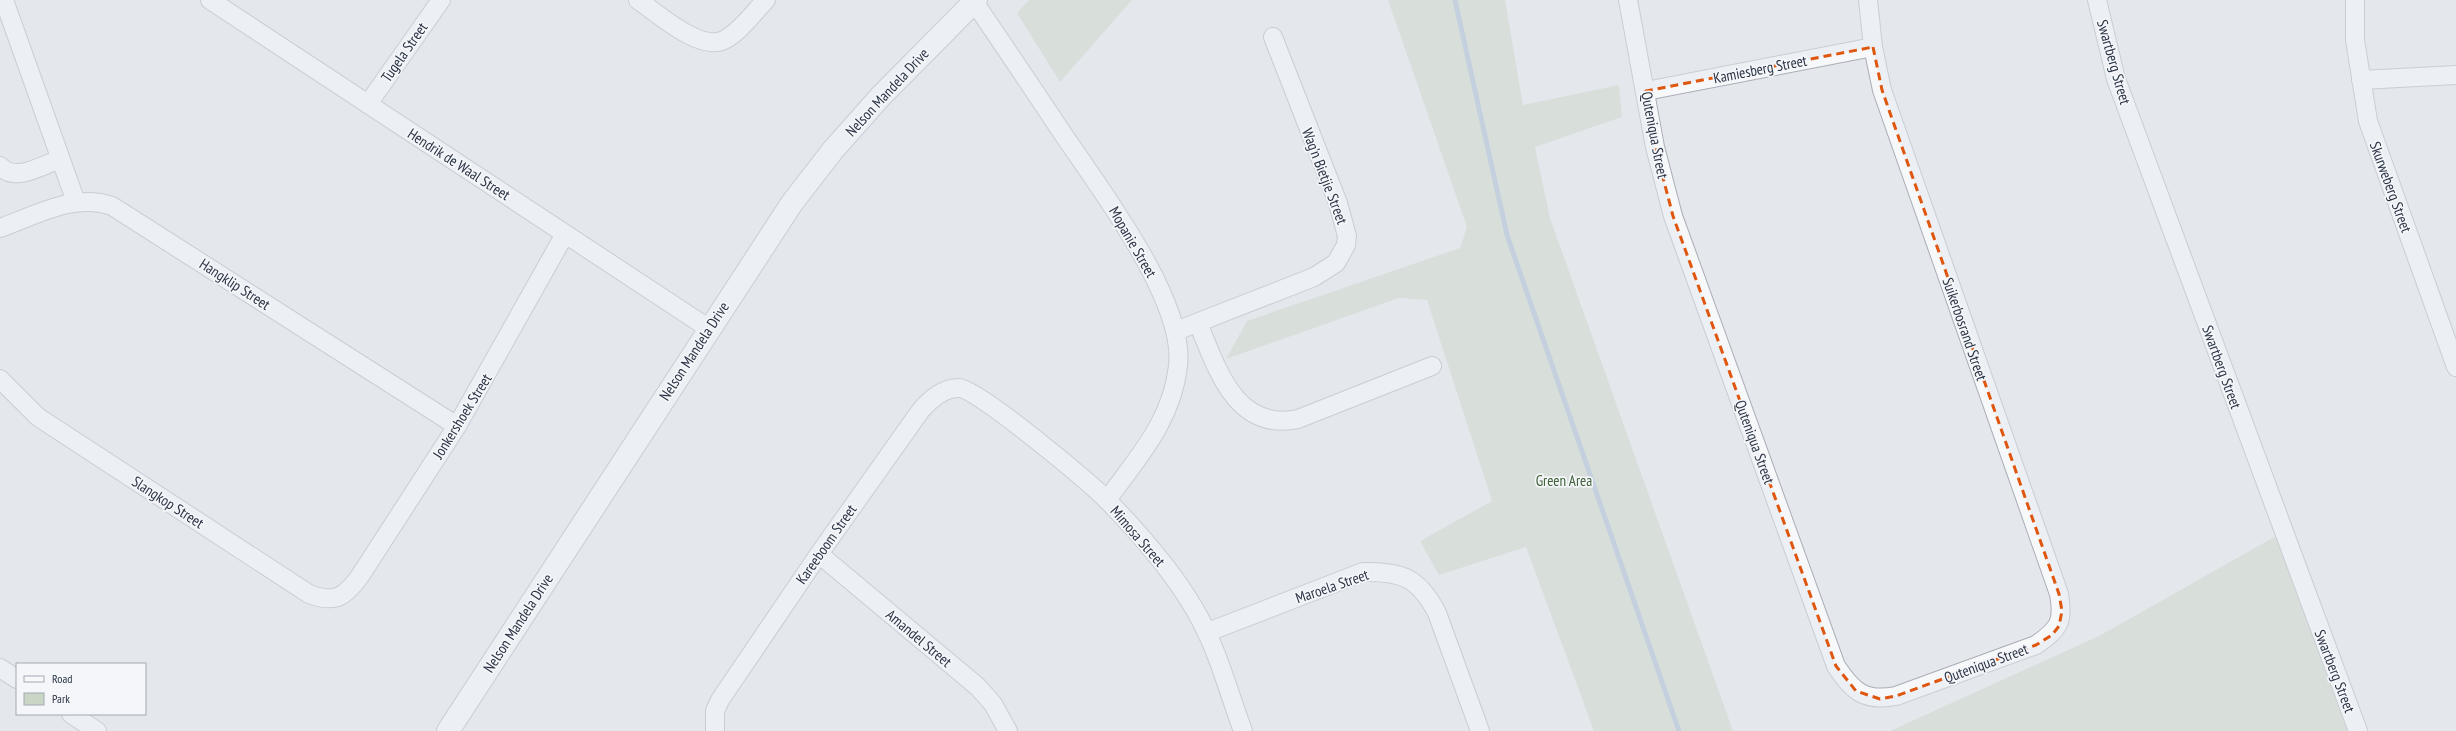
<svg xmlns="http://www.w3.org/2000/svg" width="2456" height="731" viewBox="0 0 2456 731" font-family="'PT Sans Narrow',sans-serif">
	<rect width="100%" height="100%" fill="#e4e7ec"/>
	<g fill="#c9d6c5">
		<polygon points="1029,0 1132,0 1060,82 1017,13"/>
		<polygon points="1388,0 1505,0 1523,105 1619,85 1622,117 1535,147 1550,218 1733,731 1594,731 1526,547 1439,575 1420,541 1492,501 1427,300 1399,298 1226,359 1247,321 1460,248 1467,227"/>
		<polygon points="2283,532 2357,731 1890,731 2101,635"/>
	</g>
	<g fill="none" stroke-linecap="round" stroke-linejoin="round">
		<polyline stroke="#9fb4cc" stroke-width="5" points="1455,0 1507,235 1679,731"/>
		<g stroke="#a9aeb7" stroke-width="20">
			<g id="minor">
				<polyline points="4,0 76,202"/>
				<polyline points="210,0 708,328"/>
				<path d="M638 0C657 13 700 52 724 40 740 32 753 13 766 0"/>
				<path d="M1628 0 1655 147 1673 216 1836 666C1853 692 1865 702 1896 696L2036 645C2059 629 2064 622 2059 594L1882 90 1873 47 1868 0"/>
				<polyline points="2097,0 2116,79 2358,731"/>
				<polyline points="2355,0 2355,40 2368,121 2456,367"/>
				<path d="M974 2C1005 47 1035 92 1065 137 1101 190 1186 302 1178 366 1172 421 1138 457 1107 500"/>
				<polyline points="2361,80 2456,75"/>
				<polyline points="1646,91 1873,47"/>
				<polyline points="368,104 441,0"/>
				<path d="M0 166C15 183 43 165 60 159"/>
				<path d="M0 228C37 215 73 193 112 206L457 426"/>
				<path d="M1198 323C1217 368 1235 432 1298 419L1432 366"/>
				<polyline points="1176,331 1314,277 1336,263 1346,245 1347,236 1338,203 1273,37"/>
				<path d="M0 379 38 417 309 594C335 604 345 597 360 576L457 426 565 234"/>
				<polyline points="819,554 978,687 993,704 1008,731"/>
				<path d="M1208 632 1363 572C1402 571 1419 578 1437 613L1480 731"/>
				<polyline points="0,668 17,679"/>
				<polyline points="71,714 97,731"/>
				<path d="M715 731V711L720 700 819 554 921 410C931 399 943 388 959 388 977 388 1090 483 1108 501 1140 534 1172 570 1195 610 1217 647 1228 691 1243 731"/>
			</g>
		</g>
		<g stroke="#a9aeb7" stroke-width="24">
			<polyline id="tertiary" points="448,731 792,203 833,150 881,96 976,0"/>
		</g>
		<use href="#minor" stroke="#f7f8fa" stroke-width="18"/>
		<use href="#tertiary" stroke="#f7f8fa" stroke-width="22"/>
	</g>
	<path d="M0 0H2456V731H0ZM1873 47 1882 90 2059 594 2062 611 2059 626 2052 635 2036 645 1896 696 1880 699 1856 691 1836 666 1673 216 1655 147 1646 91Z" fill="#e4e7ec" fill-opacity=".55" fill-rule="evenodd"/>
	<path fill="none" stroke="#df570f" stroke-width="3" stroke-dasharray="8 5" stroke-linejoin="round" d="M1873 47 1882 90 2059 594 2062 611 2059 626 2052 635 2036 645 1896 696 1880 699 1856 691 1836 666 1673 216 1655 147 1646 91Z"/>
	<g text-anchor="middle" dominant-baseline="central" stroke-width="3.5" stroke-linejoin="round" paint-order="stroke">
		<g font-size="15" fill="#2b3445" stroke="#f4f6f9">
			<text transform="translate(404 52) rotate(-55)">Tugela Street</text>
			<text transform="translate(2114 62) rotate(74)">Swartberg Street</text>
			<text transform="translate(1760 69) rotate(-11)">Kamiesberg Street</text>
			<text transform="translate(887 92) rotate(-47)">Nelson Mandela Drive</text>
			<text transform="translate(1655 135) rotate(79)">Quteniqua Street</text>
			<text transform="translate(459 164) rotate(33)">Hendrik de Waal Street</text>
			<text transform="translate(1325 176) rotate(69)">Wag'n Bietjie Street</text>
			<text transform="translate(2391 187) rotate(70)">Skurweberg Street</text>
			<text transform="translate(1133 242) rotate(60)">Mopanie Street</text>
			<text transform="translate(235 284) rotate(33)">Hangklip Street</text>
			<text transform="translate(1965 329) rotate(71)">Suikerbosrand Street</text>
			<text transform="translate(694 351) rotate(-57)">Nelson Mandela Drive</text>
			<text transform="translate(2222 367) rotate(70)">Swartberg Street</text>
			<text transform="translate(462 416) rotate(-58)">Jonkershoek Street</text>
			<text transform="translate(1755 442) rotate(70)">Quteniqua Street</text>
			<text transform="translate(168 502) rotate(33)">Slangkop Street</text>
			<text transform="translate(1138 536) rotate(49)">Mimosa Street</text>
			<text transform="translate(826 544) rotate(-55)">Kareeboom Street</text>
			<text transform="translate(1332 586) rotate(-19)">Maroela Street</text>
			<text transform="translate(518 623) rotate(-57)">Nelson Mandela Drive</text>
			<text transform="translate(919 638) rotate(40)">Amandel Street</text>
			<text transform="translate(1986 663) rotate(-20)">Quteniqua Street</text>
			<text transform="translate(2335 671) rotate(69)">Swartberg Street</text>
		</g>
		<g font-size="15" fill="#3f6138" stroke="#f4f6f9">
			<text x="1564" y="480">Green Area</text>
		</g>
	</g>
	<rect x="16" y="663" width="130" height="52" fill="#f4f6f9" stroke="#a4a8b1"/>
	<rect x="24" y="676" width="20" height="6" fill="#f7f8fa" stroke="#a4a8b1"/>
	<text x="52" y="683" font-size="12" fill="#2b3445">Road</text>
	<rect x="24" y="693" width="20" height="12" fill="#c9d6c5" stroke="#a4a8b1"/>
	<text x="52" y="703" font-size="12" fill="#2b3445">Park</text>
</svg>
